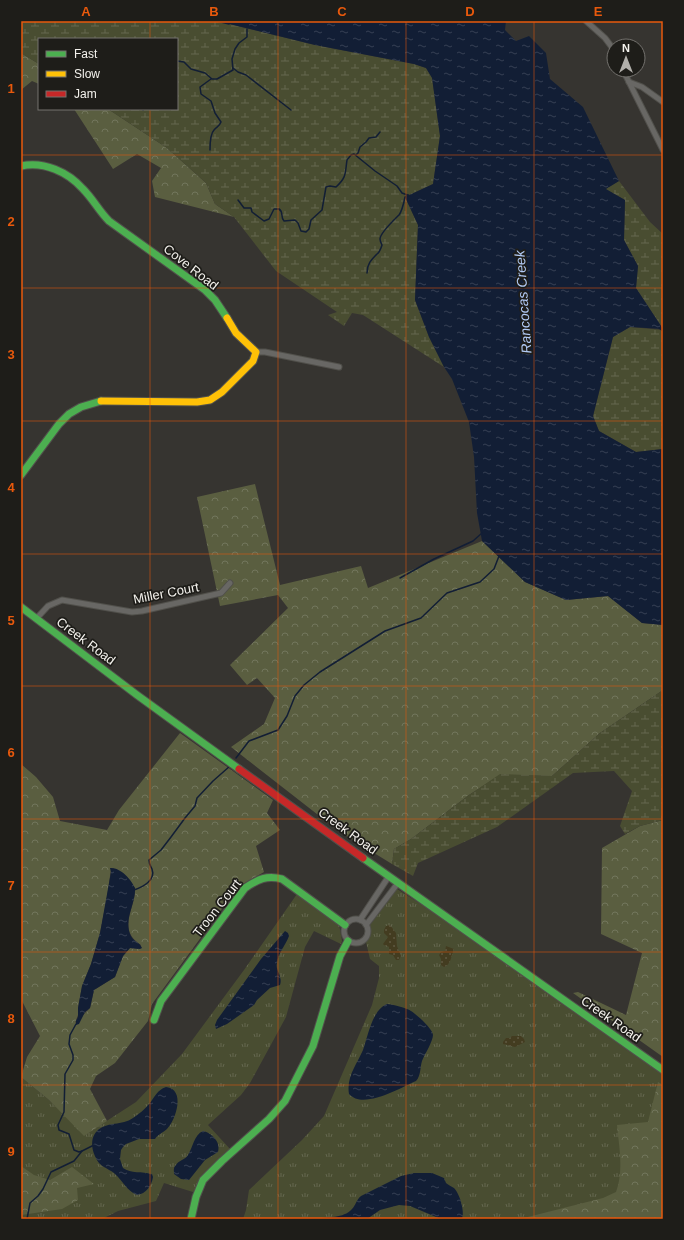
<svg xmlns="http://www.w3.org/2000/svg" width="684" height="1240" viewBox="0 0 684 1240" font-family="Helvetica,sans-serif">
	<defs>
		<pattern id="grass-tufts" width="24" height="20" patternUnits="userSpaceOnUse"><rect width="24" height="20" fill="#494d31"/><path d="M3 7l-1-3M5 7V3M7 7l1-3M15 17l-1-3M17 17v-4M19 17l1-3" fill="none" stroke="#64674f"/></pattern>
		<pattern id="forest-crowns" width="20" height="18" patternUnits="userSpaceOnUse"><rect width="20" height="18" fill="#5a5e40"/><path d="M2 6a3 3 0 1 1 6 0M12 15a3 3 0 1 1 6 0" fill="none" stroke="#72765c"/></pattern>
		<pattern id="wetland-marsh" width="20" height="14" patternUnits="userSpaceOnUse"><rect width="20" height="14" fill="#494d31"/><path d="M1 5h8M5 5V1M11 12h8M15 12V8" fill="none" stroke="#64674f"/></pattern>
		<pattern id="sand-dots" width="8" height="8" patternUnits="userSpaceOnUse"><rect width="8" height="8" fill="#433c20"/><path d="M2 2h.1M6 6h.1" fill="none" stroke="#5f5941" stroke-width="1.8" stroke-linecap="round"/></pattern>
		<pattern id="water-ripples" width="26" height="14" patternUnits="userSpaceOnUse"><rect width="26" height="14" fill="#121e35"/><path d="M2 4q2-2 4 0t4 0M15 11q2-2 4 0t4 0" fill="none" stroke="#353f53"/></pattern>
	</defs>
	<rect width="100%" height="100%" fill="#363430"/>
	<g fill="url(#grass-tufts)">
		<polygon points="397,889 497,952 663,1075 663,1219 243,1219 246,1210 249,1190 302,1140 324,1116 372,1005 379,978 379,966 370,959 366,942 369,936 370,925"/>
		<polygon points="297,894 339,924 342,941 341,944 314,931 305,947 286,1017 250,1083 241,1095 208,1125 230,1149 204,1174 193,1192 164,1183 156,1201 118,1211 102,1219 21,1219 21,1077 49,1100 85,1135 136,1102 182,1054 244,970"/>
	</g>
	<g fill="url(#forest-crowns)" fill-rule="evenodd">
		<polygon points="21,53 39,64 39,84 32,81 21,90"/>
		<polygon points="74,109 108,109 167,148 206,183 215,204 234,217 155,197 152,181 161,168 137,154 113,169"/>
		<polygon points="255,484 280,585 361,566 368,588 482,541 525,582 566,600 608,596 642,623 663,625 663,690 600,733 552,776 500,775 469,795 411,839 394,849 392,864 340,832 231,747 264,724 275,698 257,678 247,685 230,665 288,608 278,595 220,606 197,497"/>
		<path d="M180 733 273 800 267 813 280 830 256 846 264 872 238 887 152 1004 148 1021 115 1063 96 1076 90 1089 107 1121 84 1136 49 1100 21 1077 27 1057 40 1036 21 999V764L36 777 53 797 60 821 107 830 119 810ZM113 868 127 877 135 888C136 909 116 929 141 945L138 949 130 948 123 956 115 977 94 990 90 1008 75 1023 78 1015V1008L82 986 91 964 100 933 107 897 111 869Z"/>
		<polygon points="663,820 663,1057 573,993 578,992 626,1015 642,953 601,934 602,848 640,826"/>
		<path d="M658 1082 663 1085V1219H520L603 1198 616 1192C624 1171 619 1146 617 1125L648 1122Z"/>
		<polygon points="21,1166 34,1175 50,1180 72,1167 94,1184 77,1188 78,1200 62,1209 21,1215"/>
	</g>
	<g fill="url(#wetland-marsh)">
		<polygon points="21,21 217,21 315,45 414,64 426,68 432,77 440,136 433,184 405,197 418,225 415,300 429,337 444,367 363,315 352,313 344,326 328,315 337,312 276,271 234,217 215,204 206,183 167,148 108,109 177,109 177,39 39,39 39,64 21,53"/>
		<polygon points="619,181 650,222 663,234 663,329 636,288 638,266 624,240 625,200 605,189"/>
		<polygon points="630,327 663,330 663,449 636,452 599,431 593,416 613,337"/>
		<polygon points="663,690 663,820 640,826 625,834 620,826 632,791 614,771 573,773 497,827 418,863 413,876 392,864 394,849 411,839 469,795 500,774 552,776 600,733"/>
	</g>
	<g fill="url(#sand-dots)">
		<polygon points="390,925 396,933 397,946 401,956 399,960 396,960 393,955 389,954 389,947 384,945 383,944 388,937 384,933 384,930 386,926"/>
		<path d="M446 946 454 949C451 956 451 965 444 967L441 965V959L439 955 441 952 445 951Z"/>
		<polygon points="512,1036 521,1036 524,1039 525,1042 515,1047 503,1044 503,1042 506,1038 510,1038"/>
	</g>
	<g fill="url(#water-ripples)">
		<polygon points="217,21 506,21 505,30 516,41 529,36 546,53 550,79 583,107 619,181 606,189 625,200 624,240 638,266 636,288 663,329 630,327 613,337 593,416 599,431 636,452 663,449 663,625 642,623 608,596 566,600 525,582 482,541 477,513 474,457 469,422 452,379 444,367 429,337 415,300 418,225 405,197 433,184 440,136 432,78 426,68 414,64 315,45"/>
		<path d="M110 868C120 867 131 879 135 888 136 903 124 918 130 934 132 941 140 942 142 948L140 949 130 948 123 956 115 977 94 990 90 1008 85 1012 79 1024 76 1025V1021L78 1017V1008L82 986 91 964 100 933 111 872Z"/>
		<path d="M285 931 288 933 289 936C286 945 278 953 277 963 275 971 283 976 280 985L270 988 257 1000 254 1005 227 1024 216 1029 215 1025 217 1020 261 959Z"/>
		<path d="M387 1004C392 1004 407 1008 411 1011 416 1014 433 1029 433 1035 433 1041 425 1054 422 1061 420 1067 421 1076 416 1081 400 1088 363 1110 349 1094 346 1077 357 1064 363 1050 368 1036 372 1010 387 1004Z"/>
		<path d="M166 1087C186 1089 176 1120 167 1129 163 1133 158 1134 155 1139H139L126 1144 123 1147 121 1150 120 1159 123 1168C131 1174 142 1171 152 1174L153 1177C152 1185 146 1194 137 1195 127 1191 123 1181 115 1174 111 1170 104 1168 100 1164 93 1156 88 1140 97 1131 107 1121 122 1126 133 1118 139 1114 145 1109 149 1104 155 1097 157 1090 166 1087Z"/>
		<path d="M203 1131C212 1133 221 1142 218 1152L205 1160 189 1180 181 1179 174 1174C174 1170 173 1168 176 1165 179 1160 185 1160 188 1155 193 1147 194 1135 203 1131Z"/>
		<path d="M414 1173H432L444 1178 446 1183C448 1185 451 1186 454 1188 460 1194 465 1212 462 1219H441L410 1206 399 1205 380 1210 367 1219H317C328 1216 343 1219 352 1209 356 1205 356 1200 361 1196L401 1176Z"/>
	</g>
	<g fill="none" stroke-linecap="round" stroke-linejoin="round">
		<g stroke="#121e35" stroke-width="1.5">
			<polyline points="217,21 229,24"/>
			<polyline points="177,61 184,62 191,69 205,73 212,79 217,79 233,70 232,59 235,49 239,43 247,37 247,29"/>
			<polyline points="233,68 238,72 246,75 291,110"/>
			<polyline points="143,110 144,109"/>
			<path d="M210 150C210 144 210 134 214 130 217 126 219 127 221 122L215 113 211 101 201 94 200 87 211 79"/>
			<polyline points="356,155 358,153 360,147 366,142 369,138 376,137 380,132"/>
			<path d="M238 200 244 208H251L252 212 264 221 269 219 274 209H279C284 212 280 217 284 221L295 220 298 223 301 231 306 232 309 229 311 220 322 210 326 187 330 186 336 187C347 177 345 173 347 160L351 155 354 154 375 171 397 186 402 193 410 196"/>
			<path d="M367 273C367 264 371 260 377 254 380 252 381 248 382 245 381 243 380 241 380 239 380 233 395 219 399 215 402 211 404 202 405 197L408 195"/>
			<polyline points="659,328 663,331"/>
			<polyline points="400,578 434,559 473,541 482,533"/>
			<polyline points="236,758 249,741 278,730 287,716 295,696 304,685 320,672 385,631 421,618 447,593 480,582 494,569 499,556"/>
			<path d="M134 890C143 887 156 880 152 869 150 865 149 864 149 860L161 850 171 837 185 818 195 806 197 798 213 781 230 766"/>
			<polyline points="76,1024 70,1035 69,1044 73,1055 73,1060 65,1074 64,1112 58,1125 59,1130 69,1134 74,1150 79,1152 82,1151"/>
			<polyline points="27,1219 30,1203 38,1196 43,1189 51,1172 74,1161 82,1151 94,1145"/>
		</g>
		<g stroke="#51504b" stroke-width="7">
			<g id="street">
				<polyline points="586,21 605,38 614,50"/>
				<polyline points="623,70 663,150"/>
				<polyline points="629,82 642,87 663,102"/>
				<polyline points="256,352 265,352 339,367"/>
				<polyline points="36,619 48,606 62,600 132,612 142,611 221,593 230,583"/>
				<circle cx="356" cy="931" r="12"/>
				<polyline points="360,920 389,876"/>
				<polyline points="366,925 398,883"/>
			</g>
		</g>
		<g stroke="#51504b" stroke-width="9">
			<g id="fast">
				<path d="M21 166C44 161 68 172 83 189 93 199 99 211 109 221L205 290 215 300 227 318"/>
				<polyline points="21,475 59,424 69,414 81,407 101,401"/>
				<polyline points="21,607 137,695 239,769"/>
				<polyline points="363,858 663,1070"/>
				<path d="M154 1020 161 1001 245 888C258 879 267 875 282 879L345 925"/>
				<polyline points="191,1219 196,1197 203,1180 222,1161 269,1119 285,1101 313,1046 340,956 348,941"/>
			</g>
		</g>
		<g stroke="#51504b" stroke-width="9">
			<polyline id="slow" points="101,401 197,402 210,400 222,392 253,361 256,352 236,333 227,318"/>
		</g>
		<g stroke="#51504b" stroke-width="9">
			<polyline id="jam" points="239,769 363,858"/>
		</g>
		<use href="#street" stroke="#686764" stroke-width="5"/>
		<use href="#fast" stroke="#4caf50" stroke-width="7"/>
		<use href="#slow" stroke="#ffc107" stroke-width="7"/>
		<use href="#jam" stroke="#c62828" stroke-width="7"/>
	</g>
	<path fill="none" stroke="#e8590c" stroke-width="1" stroke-opacity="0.55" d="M150 21V39M278 21V1219M406 21V1219M534 21V1219M150 109V1219M21 155H663M21 288H663M21 421H663M21 554H663M21 686H663M21 819H663M21 952H663M21 1085H663"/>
	<g text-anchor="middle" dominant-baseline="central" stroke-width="3.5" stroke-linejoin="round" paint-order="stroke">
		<g font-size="13" fill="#f4f2ed" stroke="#1e1d19">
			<text transform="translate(191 267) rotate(38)">Cove Road</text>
			<text transform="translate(166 593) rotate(-11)">Miller Court</text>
			<text transform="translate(86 641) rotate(37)">Creek Road</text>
			<text transform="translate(348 831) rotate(36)">Creek Road</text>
			<text transform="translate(217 908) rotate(-52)">Troon Court</text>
			<text transform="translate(611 1019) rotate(35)">Creek Road</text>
		</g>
		<g font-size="14" font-style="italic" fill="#b1caf5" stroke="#1e1d19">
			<text transform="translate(523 302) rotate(-94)">Rancocas Creek</text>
		</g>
	</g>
	<rect width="684" height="1240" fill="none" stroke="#1e1d19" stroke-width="44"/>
	<rect x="38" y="38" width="140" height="72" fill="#1e1d19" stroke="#74726e"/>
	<rect x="46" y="51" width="20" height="6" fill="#4caf50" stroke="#74726e"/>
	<text x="74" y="58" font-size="12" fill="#f4f2ed">Fast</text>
	<rect x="46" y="71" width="20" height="6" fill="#ffc107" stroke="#74726e"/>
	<text x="74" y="78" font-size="12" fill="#f4f2ed">Slow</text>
	<rect x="46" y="91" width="20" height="6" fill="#c62828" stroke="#74726e"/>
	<text x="74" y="98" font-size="12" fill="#f4f2ed">Jam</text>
	<g transform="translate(626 58)"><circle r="19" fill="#1e1d19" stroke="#74726e"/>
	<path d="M0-3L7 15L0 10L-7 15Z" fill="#b2b0ab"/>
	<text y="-6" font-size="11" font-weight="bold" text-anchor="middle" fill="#f4f2ed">N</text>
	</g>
	<rect x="22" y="22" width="640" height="1196" fill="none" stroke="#e8590c" stroke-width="1.5"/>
	<g font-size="13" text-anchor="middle" font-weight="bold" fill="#e8590c">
		<text x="86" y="16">A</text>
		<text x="214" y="16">B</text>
		<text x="342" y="16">C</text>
		<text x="470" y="16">D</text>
		<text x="598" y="16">E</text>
		<text x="11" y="93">1</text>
		<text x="11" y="226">2</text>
		<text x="11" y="359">3</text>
		<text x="11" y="492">4</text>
		<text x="11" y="625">5</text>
		<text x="11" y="757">6</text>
		<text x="11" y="890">7</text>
		<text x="11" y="1023">8</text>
		<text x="11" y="1156">9</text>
	</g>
</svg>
